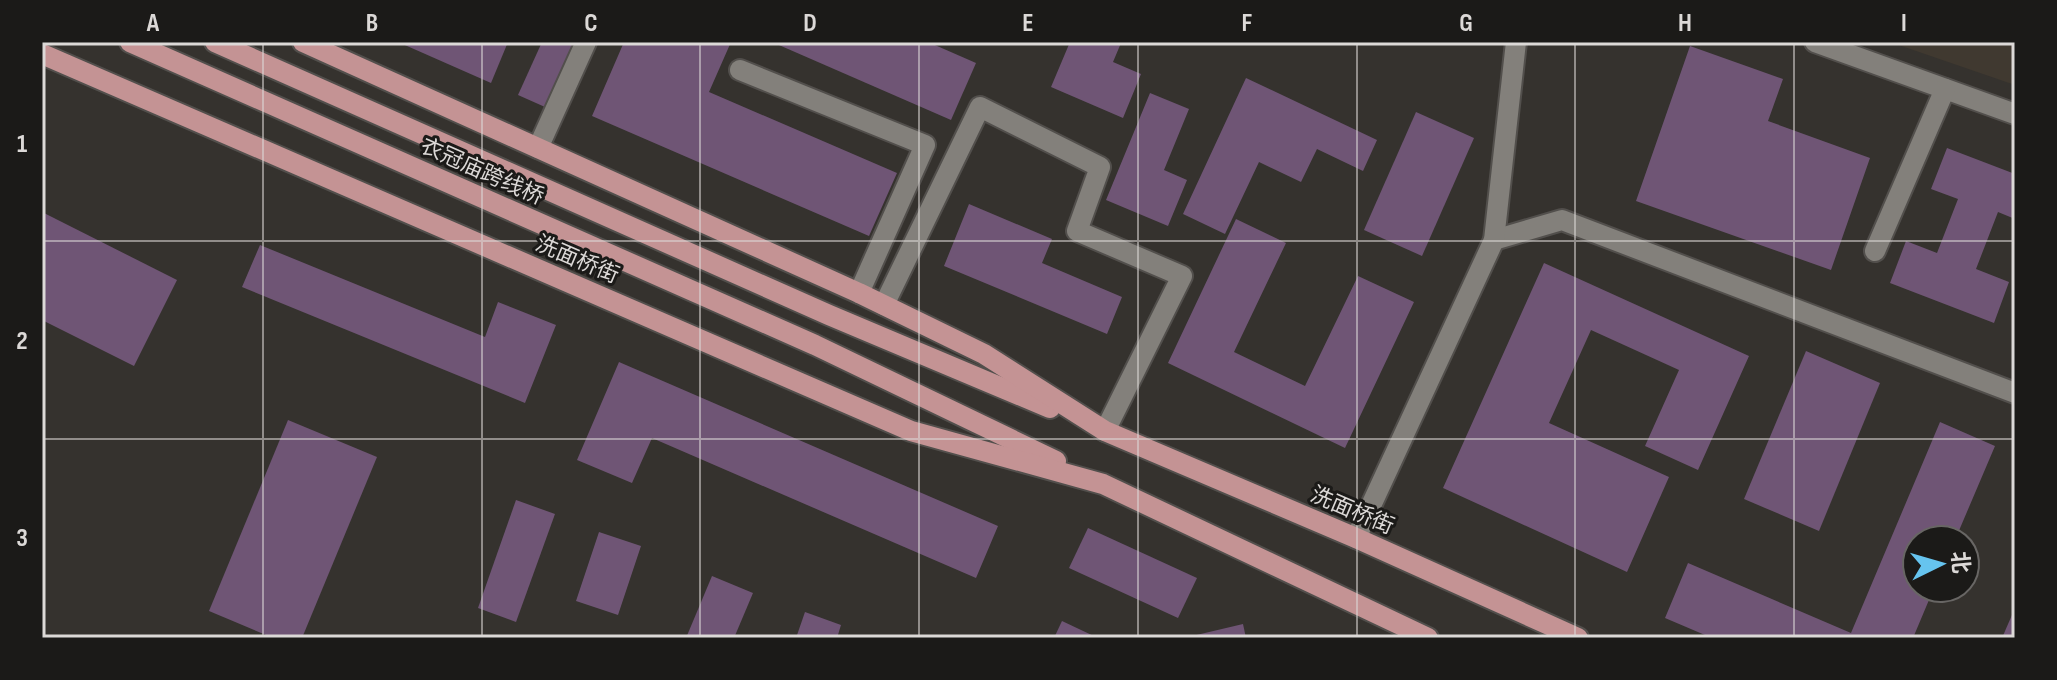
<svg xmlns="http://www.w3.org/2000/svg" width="2057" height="680" viewBox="0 0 2057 680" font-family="'Sofia Sans Condensed','Noto Sans SC',sans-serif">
	<rect width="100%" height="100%" fill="#35322e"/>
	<polygon fill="#403930" points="1890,42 2015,42 2015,85"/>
	<g fill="#6f5575">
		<polygon points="398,42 508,42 491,83"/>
		<polygon points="542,42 575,42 545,107 518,95"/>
		<polygon points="624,42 731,42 709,92 897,173 869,236 592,116"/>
		<polygon points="772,42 928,42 976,63 951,120"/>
		<polygon points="1070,42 1121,43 1113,62 1141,74 1123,118 1051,87"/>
		<polygon points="1690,46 1783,79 1768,121 1870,158 1831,270 1636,201"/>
		<polygon points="1246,78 1377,140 1363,171 1317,149 1301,182 1259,162 1225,234 1183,214"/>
		<polygon points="1150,93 1189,109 1164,170 1187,180 1168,226 1106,200"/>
		<polygon points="1416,112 1474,138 1422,256 1364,230"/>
		<polygon points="1947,148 2015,174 2015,219 1998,212 1976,269 2009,282 1994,323 1890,283 1906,241 1937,253 1958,199 1931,189"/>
		<polygon points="969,204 1052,239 1042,263 1122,297 1107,334 944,266"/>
		<polygon points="42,212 177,280 134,366 42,320"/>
		<polygon points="1236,219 1286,243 1234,352 1305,386 1358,276 1414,302 1345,448 1168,363"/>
		<polygon points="260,245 485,337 498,302 556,325 525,403 242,287"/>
		<polygon points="1544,263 1749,356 1698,470 1645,446 1679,370 1591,330 1549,423 1669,477 1627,572 1443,488"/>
		<polygon points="1806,351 1880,383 1819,531 1744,499"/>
		<polygon points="619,362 998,526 976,578 652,438 632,483 577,460"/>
		<polygon points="288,420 377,457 302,638 273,638 209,611"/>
		<polygon points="1940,422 1995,446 1955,540 1917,540 1917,588 1934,588 1913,638 1712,638 1665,618 1688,563 1851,633"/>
		<polygon points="516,500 555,514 516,622 478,608"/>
		<polygon points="1088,528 1197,578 1178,618 1069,568"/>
		<polygon points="599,532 641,546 618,615 576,601"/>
		<polygon points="712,576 753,593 734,638 686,638"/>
		<polygon points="2015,608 2015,638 2002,638"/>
		<polygon points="805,612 841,625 837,638 796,638"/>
		<polygon points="1062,621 1098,638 1054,638"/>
		<polygon points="1243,624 1246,638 1188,638 1188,637"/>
	</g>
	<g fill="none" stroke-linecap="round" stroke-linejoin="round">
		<g stroke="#524f4c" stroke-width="24">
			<g id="minor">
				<polyline points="1815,42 2015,114"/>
				<polyline points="740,70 925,145 859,293"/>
				<polyline points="538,148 586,42"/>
				<polyline points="1494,240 1562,220 2015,393"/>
				<polyline points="1875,251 1945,89"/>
				<polyline points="884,305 980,107 1100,167 1077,231 1182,276 1105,431"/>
				<polyline points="1356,538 1494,240 1516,42"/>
			</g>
		</g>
		<g stroke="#524f4c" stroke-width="24">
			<g id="major">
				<polyline points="130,42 815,345 1056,461"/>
				<polyline points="215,42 829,315 1050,408"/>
				<polyline points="303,42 859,293 984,354 1105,431 1356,538 1578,638"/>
				<polyline points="42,54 911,431 1103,484 1428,638"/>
			</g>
		</g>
		<use href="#minor" stroke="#83807b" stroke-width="20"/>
		<use href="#major" stroke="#c49394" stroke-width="20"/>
	</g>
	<path fill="none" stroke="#dcd9d7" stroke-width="2" stroke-opacity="0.55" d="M263 42V638M482 42V638M700 42V638M919 42V638M1138 42V638M1357 42V638M1575 42V638M1794 42V638M42 241H2015M42 439H2015"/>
	<g text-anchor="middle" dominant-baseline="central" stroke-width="6" stroke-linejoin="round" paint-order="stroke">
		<g font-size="22" fill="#dcd9d7" stroke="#1b1a18">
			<text transform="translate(482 172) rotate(24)">衣冠庙跨线桥</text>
			<text transform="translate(577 260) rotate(23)">洗面桥街</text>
			<text transform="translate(1352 511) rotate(23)">洗面桥街</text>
		</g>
	</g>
	<rect width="2057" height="680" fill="none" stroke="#1b1a18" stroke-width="88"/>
	<g transform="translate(1941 564) rotate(85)"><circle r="38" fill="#1b1a18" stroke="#686664" stroke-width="2"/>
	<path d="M0-6L14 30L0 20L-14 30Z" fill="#66c4ef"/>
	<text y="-12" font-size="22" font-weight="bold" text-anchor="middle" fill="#dcd9d7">北</text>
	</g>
	<rect x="44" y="44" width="1969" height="592" fill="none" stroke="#dcd9d7" stroke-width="3"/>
	<g font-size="26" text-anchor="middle" font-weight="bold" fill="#dcd9d7">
		<text x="153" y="31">A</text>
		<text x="372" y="31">B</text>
		<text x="591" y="31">C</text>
		<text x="810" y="31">D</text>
		<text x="1028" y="31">E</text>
		<text x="1247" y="31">F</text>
		<text x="1466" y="31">G</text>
		<text x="1685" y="31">H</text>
		<text x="1904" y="31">I</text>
		<text x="22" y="152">1</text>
		<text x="22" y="349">2</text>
		<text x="22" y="546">3</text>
	</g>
</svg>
